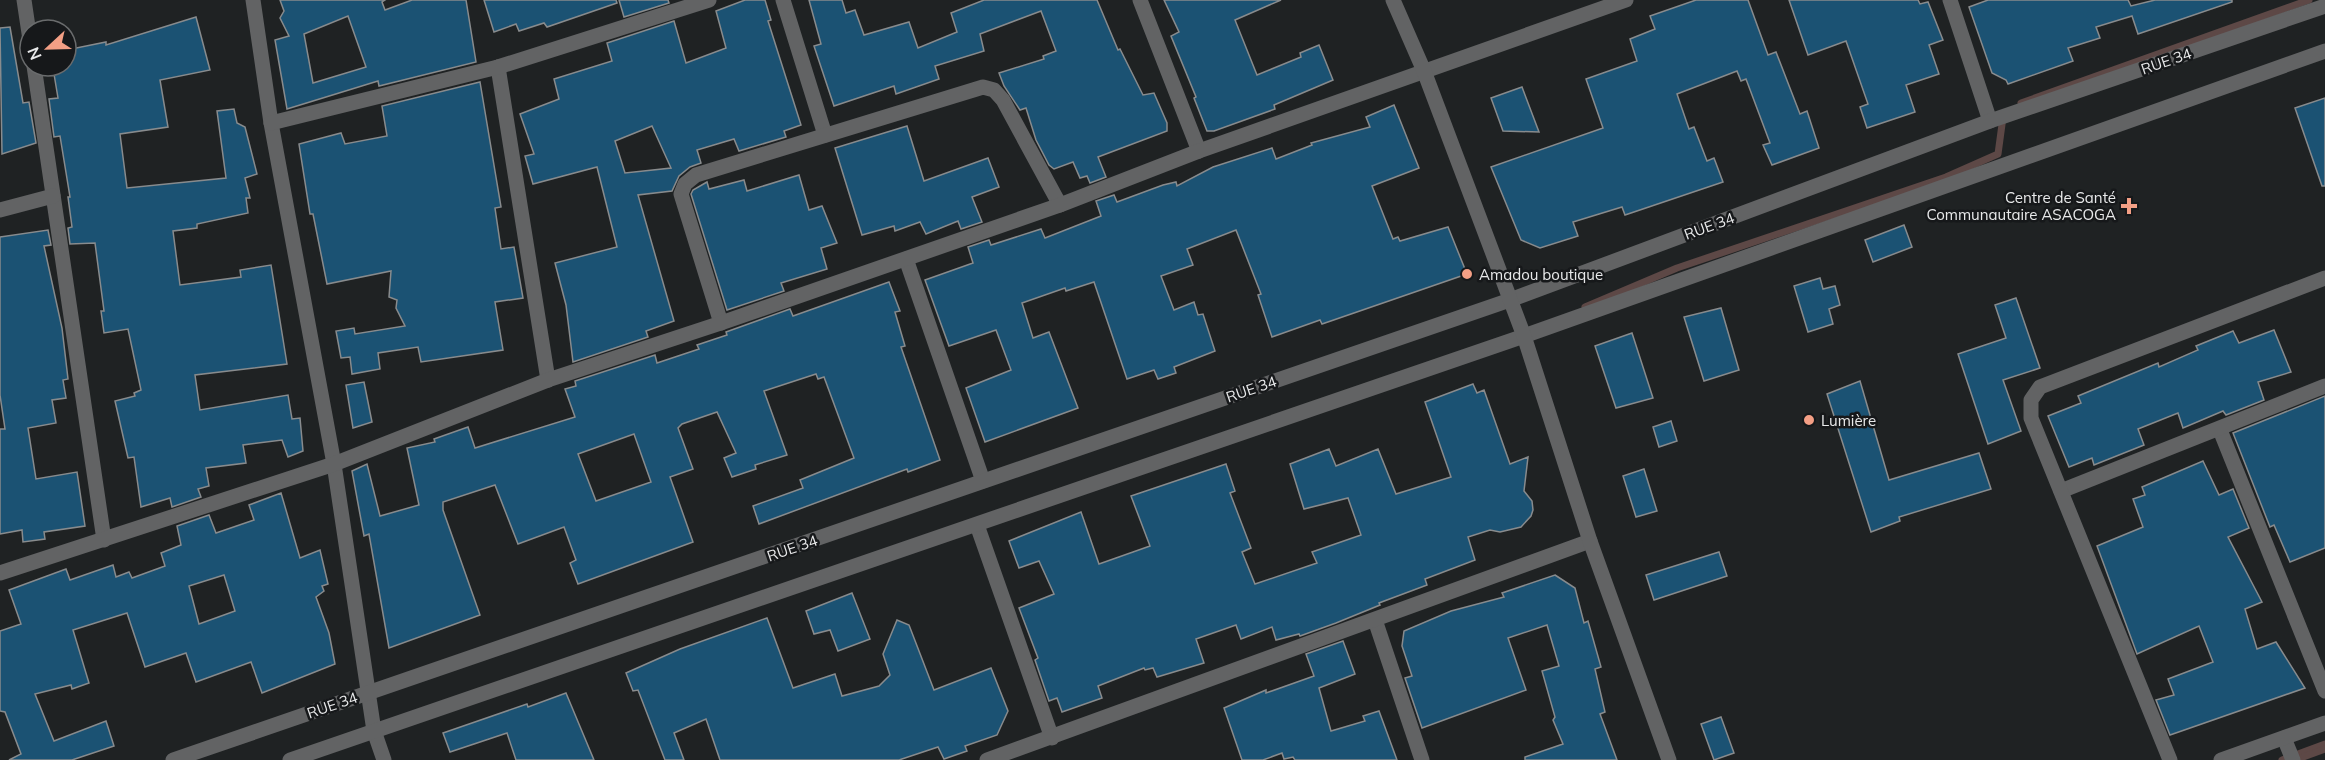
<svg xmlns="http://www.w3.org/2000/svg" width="2325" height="760" viewBox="0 0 2325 760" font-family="Mulish,sans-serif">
	<rect width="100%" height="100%" fill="#1f2223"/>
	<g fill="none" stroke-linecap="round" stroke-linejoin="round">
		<g stroke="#5d4846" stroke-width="7">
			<polyline points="2021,103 2309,0"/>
			<polyline points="1585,307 1677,268 1946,177 1998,154 2003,117"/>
			<polyline points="2282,760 2325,744"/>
			<polyline points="2295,760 2325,749"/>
		</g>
	</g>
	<g fill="#1b5273" stroke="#888b8d" stroke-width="1.5" fill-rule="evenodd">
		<path d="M280 0H385L382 2 385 10 412 0H466L476 62 379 86 378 81 287 109 275 40 289 36 280 18 284 11ZM348 16 366 67 313 83 304 34Z"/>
		<polygon points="484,0 616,0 617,3 547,27 544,23 519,31 516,24 494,32"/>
		<polygon points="619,0 668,0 669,3 624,17"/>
		<path d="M745 0H765L771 20 768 21 801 125 784 131 786 137 739 151 734 139 697 150 701 163 690 167 679 176 672 191 638 195 674 321 646 331 648 337 573 362 566 305 555 263 617 247 597 167 533 184 525 156 534 154 520 114 559 99 554 79 612 61 607 43 674 21 686 63 726 48 716 11ZM652 126 671 168 625 173 615 141Z"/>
		<polygon points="809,0 842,0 846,13 855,10 864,35 909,22 918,48 957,32 951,13 984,0 1097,0 1118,50 1120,49 1143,95 1154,93 1167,123 1167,131 1098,157 1106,177 1090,183 1087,176 1080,178 1073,162 1054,169 1049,165 1036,140 1026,108 1020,110 1004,86 999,73 1044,59 1043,56 1056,51 1041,11 980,34 984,51 935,66 939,79 896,94 894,86 834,106 814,46 821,44"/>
		<polygon points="1164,0 1281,0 1235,20 1257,75 1301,57 1300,53 1319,45 1333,80 1274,105 1275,109 1214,131 1207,131 1194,98 1196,97 1171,36 1179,32"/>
		<polygon points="1696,0 1748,0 1768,55 1776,52 1800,114 1807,111 1819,148 1772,165 1763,145 1770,143 1746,79 1741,81 1737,71 1677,94 1689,129 1694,127 1707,161 1714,158 1723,182 1625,215 1622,207 1573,222 1578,236 1540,248 1521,240 1491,167 1603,128 1586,79 1637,61 1630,39 1655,29 1650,16"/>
		<polygon points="1789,0 1918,0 1920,4 1928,2 1943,40 1929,45 1939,74 1906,85 1915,112 1867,128 1860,107 1868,104 1846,41 1808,55"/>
		<polygon points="1988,0 2128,0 2131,6 2155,0 2232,0 2232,2 2138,34 2132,16 2096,27 2100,38 2068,48 2073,61 2008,84 2006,80 1992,73 1969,7"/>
		<polygon points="196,17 210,70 160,80 168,127 120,134 127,188 226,178 217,111 234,109 237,123 245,127 257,174 245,178 250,198 246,198 248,213 197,224 197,228 173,231 180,285 241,277 240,270 271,265 287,364 195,375 200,410 288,395 292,419 300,418 303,451 288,457 282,440 243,445 246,463 206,468 209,486 198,489 201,497 172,507 170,498 141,507 134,457 128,458 115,401 135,396 134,393 141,390 128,329 104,333 101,311 104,311 95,243 70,244 68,228 72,227 68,197 70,197 60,136 54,137 49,99 58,98 53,68 66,66 66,50 106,42 106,45"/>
		<polygon points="10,27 23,103 29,102 36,143 2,154 0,28"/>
		<polygon points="480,82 501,207 495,208 501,249 514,247 523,298 495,302 503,350 421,362 418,347 378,353 380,369 352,374 350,357 341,358 336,331 354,328 355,334 405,326 396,308 397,300 389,297 391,271 327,284 313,214 310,214 299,144 341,133 345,144 387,136 382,106"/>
		<polygon points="1522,87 1539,132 1503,131 1491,98"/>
		<polygon points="2325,98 2325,186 2322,186 2295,108"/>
		<polygon points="1394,105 1419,168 1372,186 1393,239 1398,237 1400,241 1448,227 1467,274 1322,324 1320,320 1272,337 1258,295 1261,294 1236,230 1187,249 1193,265 1161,276 1174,310 1194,302 1198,315 1203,314 1215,351 1174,367 1176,373 1158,379 1154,370 1127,379 1094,282 1066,291 1065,288 1022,303 1033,338 1049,332 1078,408 985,442 966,388 1011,370 996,330 949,346 925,280 973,263 968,247 989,240 991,245 1041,229 1045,238 1101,216 1096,201 1114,195 1117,202 1163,185 1176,182 1177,186 1213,167 1272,148 1276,159 1312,145 1311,143 1370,127 1366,117"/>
		<polygon points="907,126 924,181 988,158 999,187 972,197 982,222 961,229 958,221 926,234 920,222 895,231 894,226 862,235 835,148"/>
		<polygon points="799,175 809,210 822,206 837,243 821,248 827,269 781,283 784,291 727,310 691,194 693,190 707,182 709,189 744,180 747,191"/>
		<polygon points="1904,225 1912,247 1873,262 1865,240"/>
		<polygon points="48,230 51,245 44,246 62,328 68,379 63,380 66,398 52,400 56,423 28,428 36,479 77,472 85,526 44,532 45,539 23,542 22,530 0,534 0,429 5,429 0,395 0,237"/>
		<polygon points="1820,278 1823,289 1835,286 1840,305 1829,309 1833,324 1808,332 1794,286"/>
		<path d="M889 282 900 311 895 312 905 346 901 347 940 460 908 472 907 469 759 524 753 506 803 488 800 480 854 458 824 377 818 379 816 374 764 391 787 455 755 465 756 469 732 477 724 458 736 453 717 412 682 424 678 428 693 469 670 477 693 542 578 584 570 563 576 560 564 527 518 544 495 485 443 502V510L480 615 389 648 369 534 364 536 352 471 367 464 380 516 419 505 407 448 435 442 434 439 468 427 475 448 575 417 565 389 576 386 575 381 655 355 657 363 699 349 697 345 727 335 726 332 790 309 793 316ZM634 434 651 482 596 501 578 454Z"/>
		<polygon points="2016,298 2040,368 2003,380 2021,431 1988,444 1958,354 2006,338 1995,305"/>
		<polygon points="1721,308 1739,370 1704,381 1684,317"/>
		<polygon points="2274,330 2291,372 2258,382 2264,400 2226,415 2223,411 2183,428 2178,413 2138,429 2144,445 2094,465 2092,458 2069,467 2048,416 2081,403 2078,396 2158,363 2159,367 2198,350 2196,346 2233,331 2239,343"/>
		<polygon points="1632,333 1653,398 1616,408 1595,346"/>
		<polygon points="1860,381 1889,480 1979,453 1991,489 1899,517 1900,521 1871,532 1827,394"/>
		<polygon points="364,382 372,422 353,428 346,385"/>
		<polygon points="1473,384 1477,393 1484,390 1510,464 1528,457 1524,491 1532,501 1533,510 1531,516 1521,527 1500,532 1490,530 1468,537 1475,560 1425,579 1427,585 1379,603 1380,605 1336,623 1300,636 1299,634 1276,640 1272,627 1241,639 1236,625 1196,639 1204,663 1157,677 1153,668 1145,670 1144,668 1098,686 1102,698 1062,712 1057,698 1049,701 1035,660 1038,658 1019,608 1054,594 1039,561 1019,568 1009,541 1081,512 1099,564 1150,546 1131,496 1226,464 1235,491 1230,493 1251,548 1242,552 1255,584 1317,563 1312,552 1361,535 1348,498 1304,509 1290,464 1329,449 1336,466 1378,449 1396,494 1451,477 1425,402"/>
		<polygon points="2325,396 2325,548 2290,562 2274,525 2270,527 2233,433"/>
		<polygon points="1671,421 1677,441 1659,447 1653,427"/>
		<polygon points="2203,461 2219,495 2233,489 2249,528 2228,537 2262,602 2245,609 2257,649 2276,642 2305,688 2170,735 2156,700 2174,695 2168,679 2213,662 2199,626 2137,654 2097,546 2143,527 2133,499 2145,495 2142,487"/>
		<polygon points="1644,469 1657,511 1636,517 1623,476"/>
		<path d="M281 493 300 558 320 550 328 584 322 586 324 591 316 597 329 633 335 664 262 693 251 662 196 682 186 653 145 667 127 613 73 630 89 683 72 689 71 685 35 694 54 741 106 721 114 746 72 760H9L21 754 5 712 0 711V631L21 624 9 590 66 569 70 580 113 565 116 577 129 572 132 578 165 566 161 553 181 545 177 526 209 515 216 533 254 520 249 505ZM224 575 235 611 199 624 189 586Z"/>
		<polygon points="1719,552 1727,576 1654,600 1646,575"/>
		<polygon points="1555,575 1575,588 1584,623 1588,621 1601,667 1595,669 1605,712 1600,714 1617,760 1525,760 1525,757 1563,744 1553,720 1555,717 1542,671 1559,666 1547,625 1508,638 1526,690 1422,728 1405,678 1412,676 1402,646 1404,631 1451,611 1504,597 1502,593"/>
		<polygon points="852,593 870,639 838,651 830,630 814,634 806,611"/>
		<polygon points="767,618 793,688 835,674 842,696 879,686 890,675 883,654 897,620 909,625 934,690 991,668 1008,711 997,735 965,746 967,751 944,759 938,747 899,760 720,760 706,719 674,733 684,760 665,760 638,690 633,691 626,673 680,649"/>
		<polygon points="1343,641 1355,674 1319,688 1331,731 1365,721 1363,716 1379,711 1397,760 1295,760 1293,757 1284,759 1282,753 1263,760 1242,760 1224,708 1266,690 1266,693 1314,676 1306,654"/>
		<polygon points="566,693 594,760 516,760 507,733 450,752 443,733 527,704 528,707"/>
		<polygon points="1721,717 1734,753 1714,760 1701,724"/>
	</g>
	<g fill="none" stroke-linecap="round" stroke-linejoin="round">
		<g stroke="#626364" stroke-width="15">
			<polyline points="24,0 30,40"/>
			<polyline points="253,0 271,123 334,464 374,731 384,760"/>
			<polyline points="783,0 825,135"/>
			<polyline points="1140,0 1199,151"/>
			<polyline points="1950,0 1990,121"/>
			<polyline points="34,66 104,540"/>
			<polyline points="498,67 548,380"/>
			<polyline points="271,123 498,67 709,0"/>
			<polyline points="0,210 53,196"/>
			<polyline points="906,259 983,481"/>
			<polyline points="721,323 681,194 685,184 696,175 983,87 994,90 1003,100 1060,205"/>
			<polyline points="2220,430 2325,691"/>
			<polyline points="2061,491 2325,386"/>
			<polyline points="977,525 1052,738"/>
			<polyline points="0,573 334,464 548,380 721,323 1060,205 1199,151 1626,0"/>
			<polyline points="1375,620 1422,760"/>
			<polyline points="2284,738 2293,760"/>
			<polyline points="173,760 1510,300 1990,121 2325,6"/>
			<polyline points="290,760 1524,336 2325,51"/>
			<polyline points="987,760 1590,541"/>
			<polyline points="2170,760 2031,418 2031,400 2040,387 2325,278"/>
		</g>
		<g stroke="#626364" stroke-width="15">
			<polyline points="1393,0 1424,71 1524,336 1590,541 1669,760"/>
			<polyline points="2221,760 2325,723"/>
		</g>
	</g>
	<g fill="#f39f85" stroke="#16181a" stroke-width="2">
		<path d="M2126 197h6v6h6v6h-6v6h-6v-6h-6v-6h6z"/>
		<circle cx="1467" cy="274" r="6"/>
		<circle cx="1809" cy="420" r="6"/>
	</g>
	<g text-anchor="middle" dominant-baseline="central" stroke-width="5" stroke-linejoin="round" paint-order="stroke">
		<g font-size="15" fill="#e8e9ea" stroke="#16181a">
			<text transform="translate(2166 61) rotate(-19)">RUE 34</text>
			<text transform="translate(1709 226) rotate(-20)">RUE 34</text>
			<text transform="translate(1251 389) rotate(-19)">RUE 34</text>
			<text transform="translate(792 548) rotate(-19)">RUE 34</text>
			<text transform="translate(332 705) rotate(-19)">RUE 34</text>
		</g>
		<g font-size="15" fill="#e8e9ea" stroke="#16181a" text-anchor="start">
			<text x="2116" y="197" text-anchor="end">Centre de Santé<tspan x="2116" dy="17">Communautaire ASACOGA</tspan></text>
			<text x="1479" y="274">Amadou boutique</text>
			<text x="1821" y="420">Lumière</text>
		</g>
	</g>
	<g transform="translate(48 48) rotate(248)"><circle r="28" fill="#16181a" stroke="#6a6c6d" stroke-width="1.5"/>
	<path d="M0-4.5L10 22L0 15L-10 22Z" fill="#f39f85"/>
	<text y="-9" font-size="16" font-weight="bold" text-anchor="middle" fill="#e8e9ea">N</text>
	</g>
</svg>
